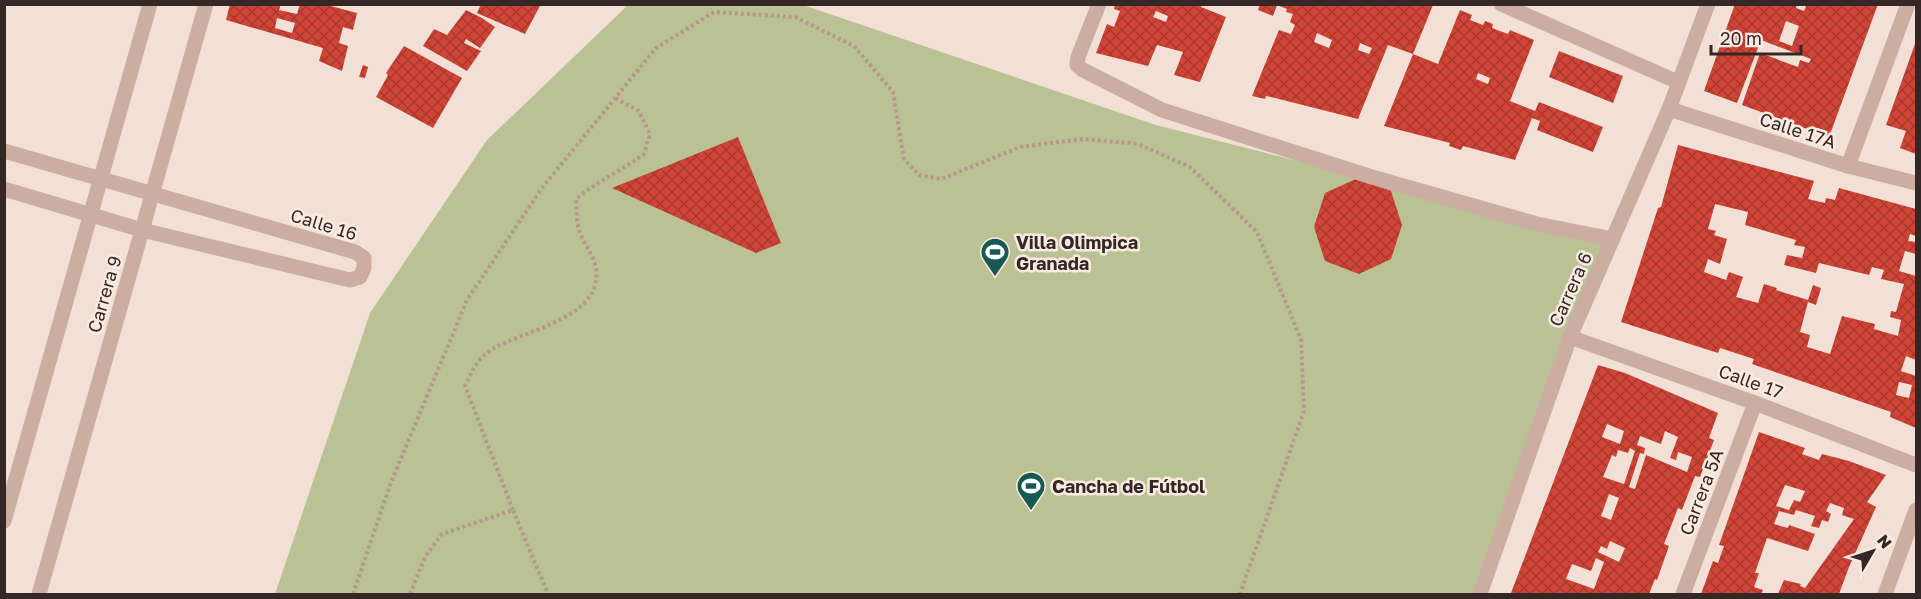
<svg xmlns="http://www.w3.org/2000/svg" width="1921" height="599" viewBox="0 0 1921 599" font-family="'Golos Text',sans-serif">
	<defs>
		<pattern id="building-cross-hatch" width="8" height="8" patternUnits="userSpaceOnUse" patternTransform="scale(1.5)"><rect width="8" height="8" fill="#cf4437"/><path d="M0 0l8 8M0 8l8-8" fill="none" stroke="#a9392e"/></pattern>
	</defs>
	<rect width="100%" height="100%" fill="#f2e0d6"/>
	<polygon fill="#bac295" points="628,5 803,5 1156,125 1611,241 1479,594 275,594 370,313 487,140"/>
	<g fill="url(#building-cross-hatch)" fill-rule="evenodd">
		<path d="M230 4H281L279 10 297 14 300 4H323L357 13 353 30 343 27 339 43 348 46 342 71 319 61 323 48 226 20ZM277 18 295 23 292 33 275 28Z"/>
		<polygon points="481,4 541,4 525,34 477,13"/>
		<path d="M1115 4H1202L1201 7 1226 17 1200 82 1174 75 1183 52 1157 45 1148 66 1096 53 1107 24 1114 27 1120 11 1114 9ZM1156 11 1168 16 1166 22 1153 17Z"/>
		<path d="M1260 4 1277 5H1433L1413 54 1388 45 1358 119 1271 97 1266 96 1265 99 1252 96 1279 30 1291 34 1295 25 1290 22 1293 14 1286 12 1287 9 1277 5 1273 16 1258 10ZM1317 33 1332 40 1329 48 1314 42ZM1360 43 1372 48 1369 54 1358 50Z"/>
		<path d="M1735 4H1797L1796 8 1804 11 1807 4H1878L1829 137 1742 105 1760 53 1798 67 1800 60 1809 63 1811 59 1761 40 1737 103 1704 91ZM1786 21 1799 26 1792 46 1779 41Z"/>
		<polygon points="466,10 482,18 495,27 480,48 466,39 464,43 481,51 467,71 423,46 434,29 447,35"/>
		<path d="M1460 10 1472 15 1470 20 1483 25 1485 21 1493 24 1492 28 1508 34 1510 30 1534 40 1510 101 1535 111 1539 102 1603 127 1593 152 1537 130 1540 121 1532 118 1515 160 1463 146 1461 150 1449 146 1450 143 1384 126 1413 54 1438 64ZM1478 73 1490 78 1488 84 1476 79Z"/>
		<polygon points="1916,41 1916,154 1900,148 1906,131 1886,125"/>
		<polygon points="404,46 462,78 433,128 376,97 388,75 386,73"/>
		<polygon points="1559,51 1623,76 1613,103 1549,77"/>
		<polygon points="363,65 368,67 365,78 359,77"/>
		<polygon points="738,137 781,243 756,253 612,188"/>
		<path d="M1678 145 1814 181 1808 199 1825 203 1826 198 1835 200 1839 188 1916 209V236L1910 234 1908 241 1916 242V254L1905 251 1899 271 1916 276V360L1906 356 1901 371 1916 376V428L1890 417 1891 412 1752 364 1754 359 1720 348 1718 353 1621 322 1658 208 1661 207ZM1715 204 1748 212 1745 225 1796 240 1794 245 1805 247 1802 258 1787 255 1784 265 1816 273 1819 263 1869 275 1872 267 1884 270 1881 279 1904 284 1896 312 1891 311 1890 317 1901 320 1898 336 1874 329 1875 324 1842 316 1830 354 1807 347 1810 335 1800 332 1808 302 1816 305 1821 288 1813 285 1808 300 1776 290 1777 288 1764 284 1758 303 1736 297 1743 277 1729 272 1726 280 1704 272 1708 259 1720 264 1727 239 1714 235 1716 231 1708 229ZM1899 382 1912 385 1909 398 1896 395Z"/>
		<polygon points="1358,178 1391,191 1402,225 1391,259 1359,274 1325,261 1314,227 1325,193"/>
		<path d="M1598 365 1625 373 1718 413 1709 438 1714 440 1700 477 1695 476 1682 510 1678 508 1664 544 1669 546 1657 580 1655 579 1649 594H1514L1511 593ZM1607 424 1624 431 1620 444 1602 437ZM1665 431 1678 437 1670 458 1676 460 1678 452 1692 457 1687 472 1646 455 1635 489 1629 487 1640 453 1644 454 1645 448 1637 445 1640 436 1661 444ZM1630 448 1635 451 1624 484 1603 477 1612 455 1616 457 1618 450 1628 453ZM1609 494 1619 498 1611 520 1601 516ZM1610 541 1625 548 1619 562 1598 552 1601 546 1607 549ZM1596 558 1604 562 1594 589 1566 579 1572 564 1591 571Z"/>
		<path d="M1759 432 1805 448 1802 454 1819 460 1822 454 1849 461 1886 475 1867 502 1876 507 1849 567 1839 594H1778L1784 580 1801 584 1800 586 1805 588 1854 519 1842 515 1844 508 1830 503 1826 511 1831 514 1828 522 1822 520 1819 528 1811 526 1815 516 1796 510 1794 515 1779 511 1774 524 1788 528 1789 525 1815 534 1808 551 1767 538 1755 573H1759L1754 587 1763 590 1761 594H1701L1713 561 1718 563 1724 546 1719 545ZM1785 485 1805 491 1800 502 1794 500 1789 510 1776 506Z"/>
	</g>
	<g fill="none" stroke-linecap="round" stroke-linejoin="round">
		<g stroke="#b7978c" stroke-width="4" stroke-dasharray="3 3" stroke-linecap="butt">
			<path d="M513 510 465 386C472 371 477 359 491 350 524 329 602 320 596 269 594 254 581 241 578 226 576 218 577 208 576 199 598 181 622 170 644 154L650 134 639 111 615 98"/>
			<polyline points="353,594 390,485 467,300 542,188 656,48 714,12 795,17 854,46 893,92 904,159 919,175 941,179 1020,147 1083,139 1138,144 1190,167 1257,232 1301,340 1304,411 1240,594"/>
			<polyline points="410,594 425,557 442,534 513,510 548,594"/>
		</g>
		<g stroke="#cbaea1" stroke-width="15">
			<polyline points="1099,4 1078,57 1077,65 1083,70 1162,110 1372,177 1537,224 1613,239"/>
			<polyline points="1501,4 1678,82"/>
			<polyline points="1669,109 1848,166 1916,183"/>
			<polyline points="4,151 355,252 364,258 364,268 360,277 350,280 142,230 4,189"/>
			<polyline points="1848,166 1908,4"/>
			<polyline points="1570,337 1755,403 1916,465"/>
			<polyline points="1480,594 1570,337 1669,109 1708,4"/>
			<polyline points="1683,594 1755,403"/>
			<polyline points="1885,594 1916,510"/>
		</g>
		<g stroke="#cbaea1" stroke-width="15">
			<polyline points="4,521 150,4"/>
			<polyline points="39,594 206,4"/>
		</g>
	</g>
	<defs>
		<g id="stadium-pin" transform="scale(1.5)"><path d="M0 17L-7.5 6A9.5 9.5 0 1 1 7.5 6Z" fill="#185952" stroke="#faebe2"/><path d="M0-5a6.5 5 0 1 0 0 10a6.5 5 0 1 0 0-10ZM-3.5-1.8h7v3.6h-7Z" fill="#fff"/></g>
	</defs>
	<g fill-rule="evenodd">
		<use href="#stadium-pin" x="995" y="252"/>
		<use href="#stadium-pin" x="1031" y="486"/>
	</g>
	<g text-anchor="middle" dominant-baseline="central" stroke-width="5" stroke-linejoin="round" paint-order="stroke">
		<g font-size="18" fill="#352725" stroke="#faebe2">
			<text transform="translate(1798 130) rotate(18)">Calle 17A</text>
			<text transform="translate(324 224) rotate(17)">Calle 16</text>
			<text transform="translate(1570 289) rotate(-66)">Carrera 6</text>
			<text transform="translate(104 294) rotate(-74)">Carrera 9</text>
			<text transform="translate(1751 381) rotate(20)">Calle 17</text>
			<text transform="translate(1701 492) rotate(-69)">Carrera 5A</text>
		</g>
		<g font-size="18" font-weight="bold" fill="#352725" stroke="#faebe2" text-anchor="start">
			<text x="1016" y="242">Villa Olimpica<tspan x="1016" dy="21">Granada</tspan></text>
			<text x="1052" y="486">Cancha de Fútbol</text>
		</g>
	</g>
	<rect width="1921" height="599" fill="none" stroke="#352725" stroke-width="12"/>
	<g transform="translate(1873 551) rotate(51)" stroke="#faebe2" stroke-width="4.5" paint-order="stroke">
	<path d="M0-4.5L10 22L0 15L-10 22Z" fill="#352725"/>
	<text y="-9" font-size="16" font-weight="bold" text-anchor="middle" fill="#352725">N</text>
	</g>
	<path d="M1711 45v9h90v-9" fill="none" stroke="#352725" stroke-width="3"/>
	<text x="1720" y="45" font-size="18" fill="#352725" stroke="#faebe2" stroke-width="4.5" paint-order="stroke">20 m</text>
</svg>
